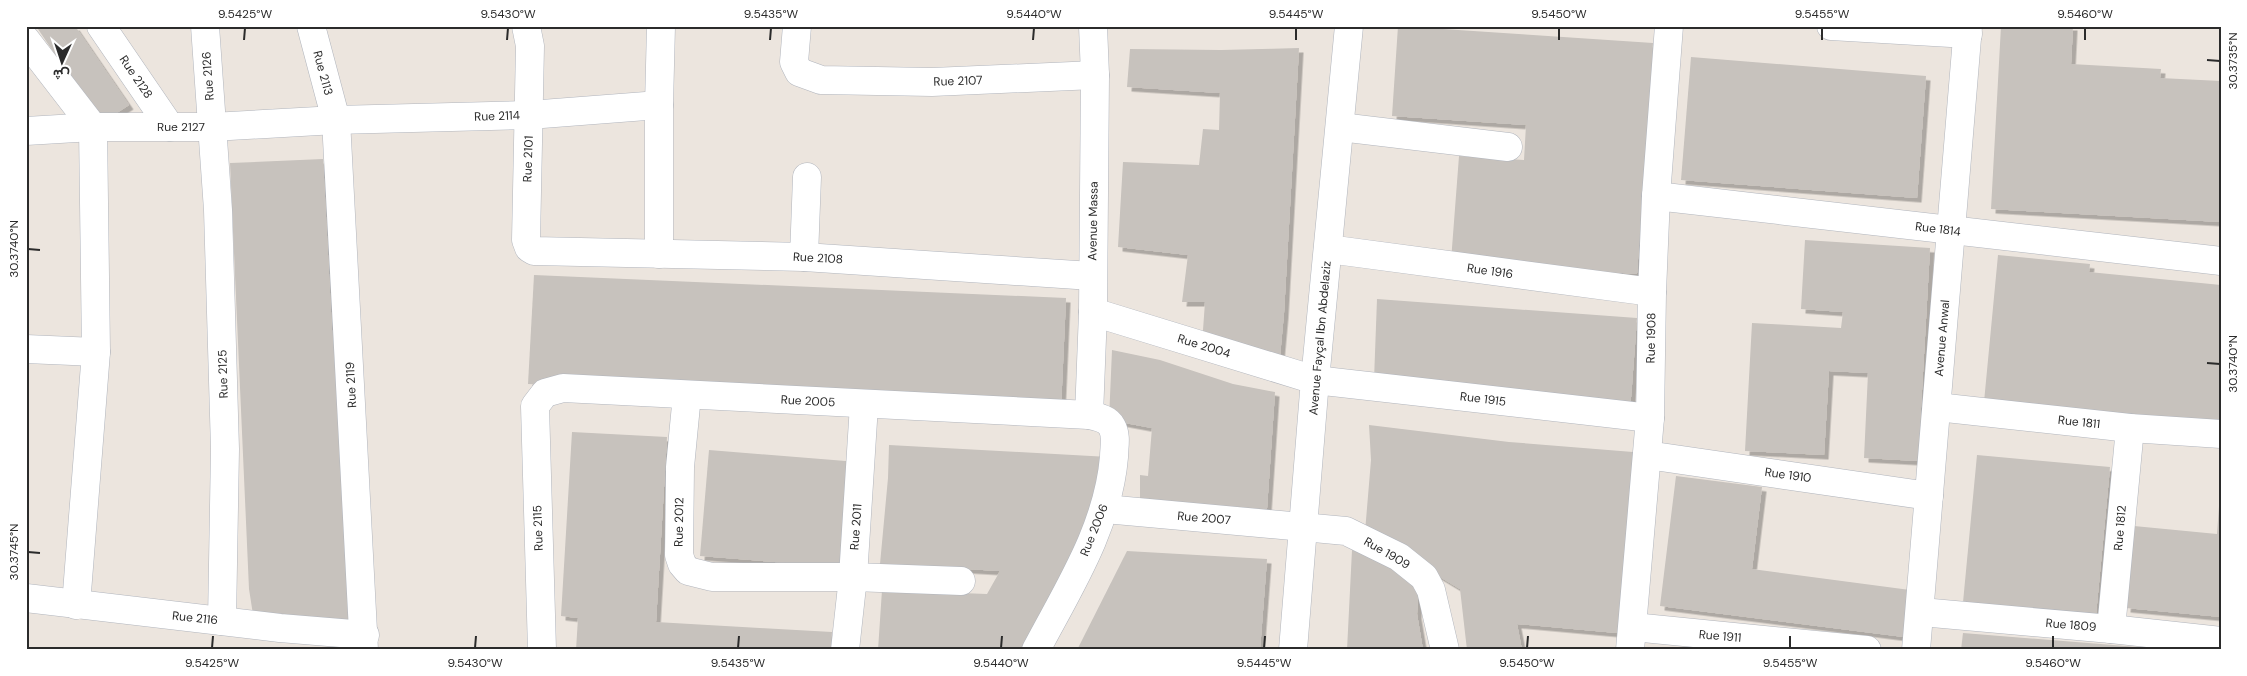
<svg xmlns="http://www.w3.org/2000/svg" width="2247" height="676" viewBox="0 0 2247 676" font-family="'DM Sans',Vazirmatn,sans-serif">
	<defs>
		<filter id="shadow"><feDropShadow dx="4.5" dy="4.5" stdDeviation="0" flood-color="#0004"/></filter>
	</defs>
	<rect width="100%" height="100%" fill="#ece5de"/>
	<g fill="#c7c2bd" filter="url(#shadow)">
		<polygon points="36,26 75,26 129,105 101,123"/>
		<polygon points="1398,26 1653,43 1637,274 1451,261 1459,156 1524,160 1526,125 1392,116"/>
		<polygon points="2001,26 2073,26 2071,64 2161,69 2160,78 2221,81 2221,222 1991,209"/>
		<polygon points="1299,48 1284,313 1279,367 1202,344 1205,302 1182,302 1188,255 1118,247 1123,162 1199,165 1203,129 1219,130 1220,93 1127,87 1130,49 1221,50"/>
		<polygon points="1691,57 1926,76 1917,198 1681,180"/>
		<polygon points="323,159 332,331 337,330 352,629 254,621 249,589 230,163"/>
		<polygon points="1805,240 1930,248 1918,461 1864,458 1868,373 1829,371 1824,455 1745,451 1752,323 1841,328 1843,312 1801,309"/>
		<polygon points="1998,255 2090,264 2089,272 2221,285 2221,426 1984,402"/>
		<polygon points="534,275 1066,298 1061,408 528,384"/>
		<polygon points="1377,299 1637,318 1630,411 1374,380"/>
		<polygon points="1112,350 1160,360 1233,384 1275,392 1266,523 1140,509 1140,475 1148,476 1152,428 1109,420"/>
		<polygon points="1369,425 1509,442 1633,452 1627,566 1617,633 1517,624 1522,650 1467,650 1460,589 1365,532 1371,460"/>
		<polygon points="572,432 667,437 656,622 832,632 831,650 576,650 578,618 561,616"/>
		<polygon points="889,445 1109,457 1104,495 1031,650 878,650 882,590 987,594 1000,571 880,564 888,478"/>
		<polygon points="709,450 858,462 850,568 700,556"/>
		<polygon points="1977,455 2110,467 2095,625 1962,613"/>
		<polygon points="1676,476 1762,487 1752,569 1910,590 1904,637 1660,606"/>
		<polygon points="2219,506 2221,617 2126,608 2134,526 2217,534"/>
		<polygon points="1352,550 1381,561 1419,581 1417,614 1423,650 1347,650"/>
		<polygon points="1127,551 1267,559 1260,650 1077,650"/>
		<polygon points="1963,633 2150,648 2150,650 1961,650"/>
	</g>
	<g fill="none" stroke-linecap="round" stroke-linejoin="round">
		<g stroke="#b1b5bd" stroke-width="29">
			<g id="minor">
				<polyline points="101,26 170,127"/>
				<polyline points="205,26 218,210 225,449 222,621"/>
				<polyline points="311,26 336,120 364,650"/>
				<polyline points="526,26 530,46 526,240 529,248 534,251 804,257 1092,276"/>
				<polyline points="797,26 794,62 799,72 821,80 932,82 1095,75"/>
				<polyline points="1831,26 1968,34"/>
				<polyline points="26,40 93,127 96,352 76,605"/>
				<polyline points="1340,127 1508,147"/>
				<polyline points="26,131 93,127 212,127 336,120 529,115 659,105"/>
				<polyline points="1656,196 2221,261"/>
				<polyline points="1328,249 1652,292"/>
				<polyline points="659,254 659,105 661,26"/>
				<polyline points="804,257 807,177"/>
				<polyline points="1093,312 1315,380 1650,418"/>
				<polyline points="26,349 96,352"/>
				<polyline points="687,395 680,467 679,555 682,564 688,571 712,577 853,577 961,581"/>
				<polyline points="1937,407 2130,428 2221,434"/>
				<polyline points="1089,415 1093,312 1095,75 1093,26"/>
				<polyline points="1647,455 1929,496"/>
				<polyline points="1105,509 1346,531 1399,557 1424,577 1431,590 1445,650"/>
				<polyline points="26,598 280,628 365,635"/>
				<polyline points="1921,612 2111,629 2221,641"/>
				<polyline points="1633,627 1867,650"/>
				<polyline points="2111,629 2130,428"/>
				<path d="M542 650 535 406 545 393 563 388 1089 415C1098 417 1108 419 1112 427 1117 436 1114 448 1114 457 1108 528 1068 589 1036 650"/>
				<polyline points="845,650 853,577 864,405"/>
				<polyline points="1630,650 1650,418 1652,292 1656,196 1669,26"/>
				<polyline points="1916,650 1968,26"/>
			</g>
		</g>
		<g stroke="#b1b5bd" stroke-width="29">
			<polyline id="tertiary" points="1293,650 1315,380 1349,26"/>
		</g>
		<use href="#minor" stroke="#fff" stroke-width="28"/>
		<use href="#tertiary" stroke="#fff" stroke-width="28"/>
	</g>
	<path fill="none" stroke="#2b2b2b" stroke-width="2" d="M244 40 245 28M507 40 508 28M770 40 771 28M1033 40 1034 28M1296 40V28M1559 40V28M1822 40V28M2085 40V28M2207 60 2220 61M28 249 40 250M2207 363 2220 364M28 552 40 553M212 648 213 636M475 648 476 636M738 648 739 636M1001 648 1002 636M1264 648 1265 636M1527 648 1528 636M1790 648V636M2053 648V636"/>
	<g text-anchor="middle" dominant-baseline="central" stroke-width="4.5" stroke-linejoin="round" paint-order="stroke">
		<g font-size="12" fill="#2b2b2b" stroke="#fff">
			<text transform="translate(323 73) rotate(75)">Rue 2113</text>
			<text transform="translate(208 76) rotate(-94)">Rue 2126</text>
			<text transform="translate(136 77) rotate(56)">Rue 2128</text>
			<text transform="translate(958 81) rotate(-2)">Rue 2107</text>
			<text transform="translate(497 116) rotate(-2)">Rue 2114</text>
			<text x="181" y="127">Rue 2127</text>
			<text transform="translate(528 159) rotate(-88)">Rue 2101</text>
			<text transform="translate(1093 221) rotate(-89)">Avenue Massa</text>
			<text transform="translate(1938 229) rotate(7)">Rue 1814</text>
			<text transform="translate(818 258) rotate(3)">Rue 2108</text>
			<text transform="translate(1490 271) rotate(8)">Rue 1916</text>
			<text transform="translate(1320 338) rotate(-85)">Avenue Fayçal Ibn Abdelaziz</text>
			<text transform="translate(1651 338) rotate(-89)">Rue 1908</text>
			<text transform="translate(1942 338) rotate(-85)">Avenue Anwal</text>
			<text transform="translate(1204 346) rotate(17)">Rue 2004</text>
			<text transform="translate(223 374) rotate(-92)">Rue 2125</text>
			<text transform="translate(351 385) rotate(-93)">Rue 2119</text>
			<text transform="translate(1483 399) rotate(7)">Rue 1915</text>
			<text transform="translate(808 401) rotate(3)">Rue 2005</text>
			<text transform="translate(2079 422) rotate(6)">Rue 1811</text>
			<text transform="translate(1788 475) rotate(8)">Rue 1910</text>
			<text transform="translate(1204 518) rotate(5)">Rue 2007</text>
			<text transform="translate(679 522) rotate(-89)">Rue 2012</text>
			<text transform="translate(856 527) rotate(-86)">Rue 2011</text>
			<text transform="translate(538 528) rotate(-92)">Rue 2115</text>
			<text transform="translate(2120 528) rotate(-85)">Rue 1812</text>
			<text transform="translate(1094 530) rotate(-68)">Rue 2006</text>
			<text transform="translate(1387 553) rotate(30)">Rue 1909</text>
			<text transform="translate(195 618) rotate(6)">Rue 2116</text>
			<text transform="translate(2071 625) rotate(5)">Rue 1809</text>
			<text transform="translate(1720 636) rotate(5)">Rue 1911</text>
		</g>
	</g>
	<rect width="2247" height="676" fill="none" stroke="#ffffff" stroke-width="55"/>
	<g transform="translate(62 62) rotate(183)" stroke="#ffffff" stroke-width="4" paint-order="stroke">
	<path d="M0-4L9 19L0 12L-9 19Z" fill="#2b2b2b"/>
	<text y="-8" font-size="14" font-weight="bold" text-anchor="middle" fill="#2b2b2b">ش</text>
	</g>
	<rect x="28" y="28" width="2192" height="620" fill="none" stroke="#2b2b2b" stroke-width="2"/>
	<g font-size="12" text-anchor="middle" fill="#2b2b2b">
		<text x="245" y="18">9.5425°W</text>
		<text x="508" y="18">9.5430°W</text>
		<text x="771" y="18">9.5435°W</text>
		<text x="1034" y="18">9.5440°W</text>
		<text x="1296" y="18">9.5445°W</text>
		<text x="1559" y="18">9.5450°W</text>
		<text x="1822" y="18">9.5455°W</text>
		<text x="2085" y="18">9.5460°W</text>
		<text transform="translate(2233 61) rotate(-90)" y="4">30.3735°N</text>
		<text transform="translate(14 249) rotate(-90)" y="4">30.3740°N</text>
		<text transform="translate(2233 364) rotate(-90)" y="4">30.3740°N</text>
		<text transform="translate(14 552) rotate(-90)" y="4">30.3745°N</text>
		<text x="212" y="667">9.5425°W</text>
		<text x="475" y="667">9.5430°W</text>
		<text x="738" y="667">9.5435°W</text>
		<text x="1001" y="667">9.5440°W</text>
		<text x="1264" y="667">9.5445°W</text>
		<text x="1527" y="667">9.5450°W</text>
		<text x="1790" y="667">9.5455°W</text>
		<text x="2053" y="667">9.5460°W</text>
	</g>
</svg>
